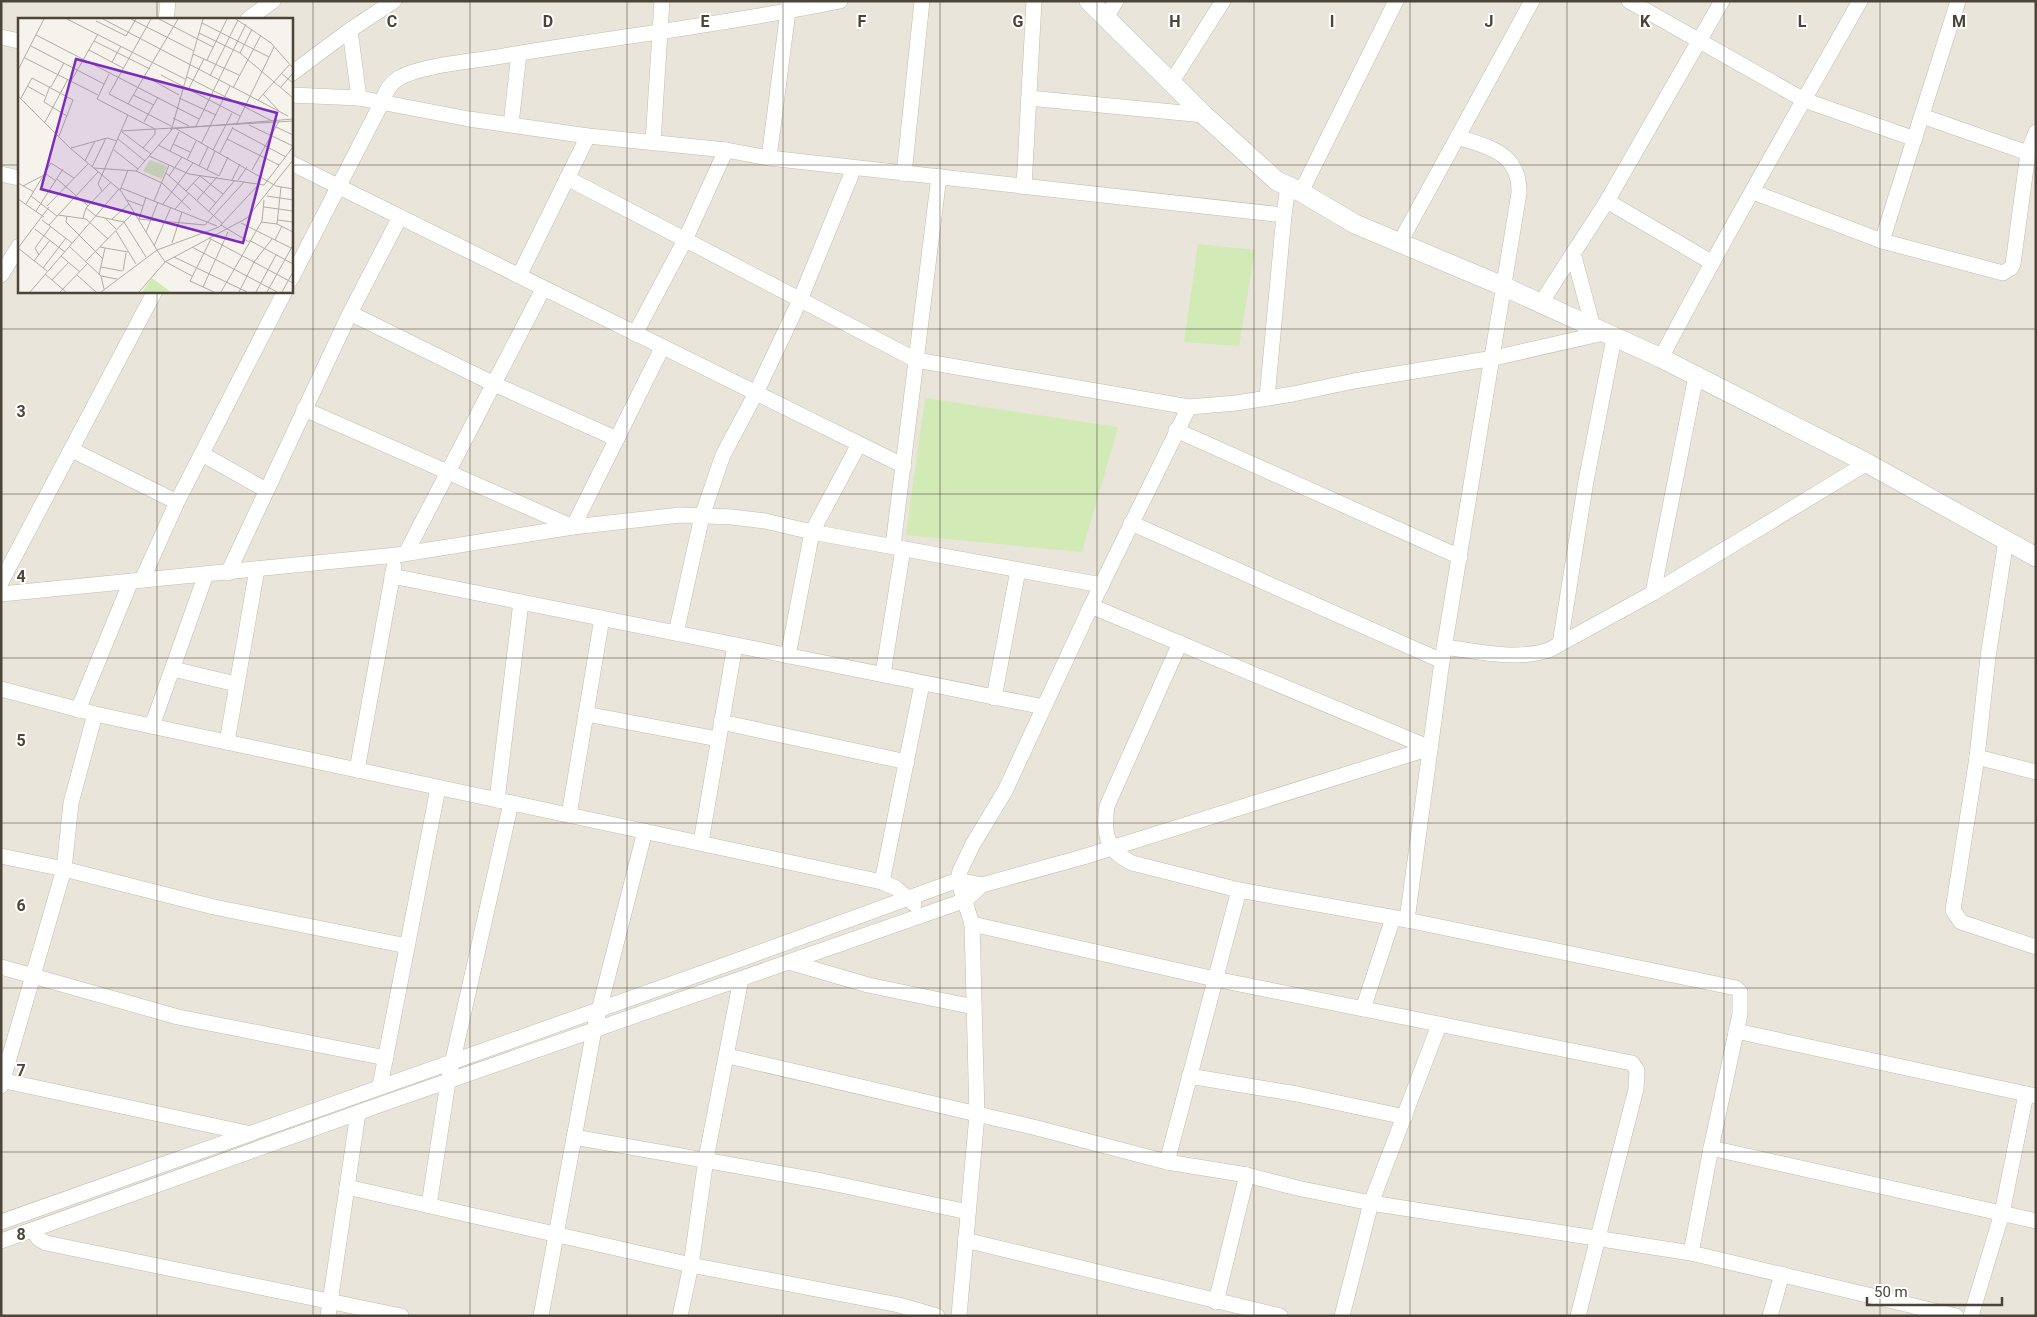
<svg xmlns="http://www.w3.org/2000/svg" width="2037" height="1317" viewBox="0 0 2037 1317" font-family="Roboto,sans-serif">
	<rect width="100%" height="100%" fill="#f6f3ec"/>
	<path fill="#eae5da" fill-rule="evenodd" d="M1 1H2036V1316H1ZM19 19H291V291H19Z"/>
	<g fill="#d2eab5">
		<polygon points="1198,244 1255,250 1239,346 1184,342"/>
		<polygon points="925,398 1118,427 1082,552 906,535"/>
	</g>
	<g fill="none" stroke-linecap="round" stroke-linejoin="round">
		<g stroke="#c2bbae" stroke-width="16">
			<g id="minor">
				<polyline points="1629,1 1804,100 1915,139"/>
				<polyline points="1106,18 1116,1"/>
				<polyline points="166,19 168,1"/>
				<polyline points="248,19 273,1"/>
				<polyline points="350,30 359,98"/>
				<polyline points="1,37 19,41"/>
				<polyline points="291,74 350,30 394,1"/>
				<polyline points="1171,83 1223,1"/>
				<polyline points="291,95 359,98 469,119 588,136 726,150 769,158 1284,215 1288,186"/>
				<polyline points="1029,98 1204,115"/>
				<polyline points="1922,116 2028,153 2035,148"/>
				<polyline points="511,124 519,54"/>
				<polyline points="653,142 662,1"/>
				<polyline points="769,158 789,3"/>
				<polyline points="291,163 904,466"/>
				<polyline points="1,174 19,178"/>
				<polyline points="904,174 922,1"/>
				<polyline points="567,178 916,360 1189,407 1236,403 1293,394 1354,381 1494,358 1604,333"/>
				<polyline points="1024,187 1034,1"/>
				<polyline points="1301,192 1396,1"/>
				<polyline points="1753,192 1882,241 2003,273 2011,268 2013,264 2028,153 2036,132"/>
				<polyline points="1607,201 1711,262"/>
				<polyline points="1882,241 1958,1"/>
				<polyline points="1399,244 1532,1"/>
				<polyline points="1573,253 1593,327"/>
				<polyline points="1,275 19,246"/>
				<polyline points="519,276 588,136"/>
				<path d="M291 279 382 102C385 92 389 84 399 78 421 65 476 61 503 56 615 37 728 24 840 1"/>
				<polyline points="1541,303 1607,201 1722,1"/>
				<polyline points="350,313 494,384 617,439"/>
				<polyline points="635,334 685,240 726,150"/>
				<path d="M1661 358C1724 237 1793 120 1860 1"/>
				<polyline points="1267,398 1284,215"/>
				<polyline points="304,409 573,527 662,348"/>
				<polyline points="1176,430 1460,557"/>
				<polyline points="72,450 177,502"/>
				<polyline points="202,454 266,490"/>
				<polyline points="1131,523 1442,661"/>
				<polyline points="2006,540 1988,657 1977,757 1953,910 1961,922 2036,947"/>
				<polyline points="893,546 939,176"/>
				<polyline points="406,553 543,289"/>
				<polyline points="228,573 350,313 400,217"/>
				<polyline points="392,576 1044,707"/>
				<polyline points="142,580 177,502 285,291"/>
				<polyline points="1,582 155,291"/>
				<polyline points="1653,593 1696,376"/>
				<polyline points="1,594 397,555 573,527 680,515 732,517 765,521 812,532 1102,585"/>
				<polyline points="1091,606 1430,748"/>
				<polyline points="676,633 702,516 723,455 756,393 800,300 854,168"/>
				<path d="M1180 643 1107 806C1103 833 1106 850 1132 863L1239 890 1407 920 1736 988 1740 992V1014L1711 1148 1691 1253"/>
				<polyline points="1560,644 1586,481 1614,338"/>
				<path d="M1444 647C1478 651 1516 661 1549 650L1653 593 1867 463"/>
				<polyline points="788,656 812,532 859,444"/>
				<polyline points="173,669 236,684"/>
				<polyline points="883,674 903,549"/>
				<polyline points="1,689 95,714 882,882 896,888 914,904"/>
				<polyline points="994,698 1018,570"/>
				<polyline points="78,710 131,581"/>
				<polyline points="586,714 718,739"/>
				<polyline points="721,722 907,762"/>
				<polyline points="152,726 206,574"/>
				<polyline points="227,742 257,569"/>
				<polyline points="1977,757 2036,772"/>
				<polyline points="357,770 394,567"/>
				<polyline points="497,800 521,602"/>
				<polyline points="569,815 602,618"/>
				<polyline points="701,842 735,645"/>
				<polyline points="1,856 64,869 214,907 407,946"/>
				<polyline points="882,882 922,684"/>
				<path d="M1407 920 1442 661 1519 193C1520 153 1489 147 1457 137"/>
				<polyline points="972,924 1215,979 1632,1063 1637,1070 1636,1089 1578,1316"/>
				<polyline points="789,962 868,985 974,1007"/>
				<polyline points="1,967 178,1017 386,1058"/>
				<polyline points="1363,1009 1393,918"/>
				<polyline points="1736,1031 2036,1096"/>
				<polyline points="728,1056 1033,1127 1167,1162 1247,1175 1297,1188 1371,1203 1691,1253 1956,1316"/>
				<polyline points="1189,1076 1297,1094 1405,1117"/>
				<polyline points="1,1080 247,1133"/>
				<polyline points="1,1086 64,869 71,803 95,714"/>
				<polyline points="380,1086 438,788"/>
				<polyline points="574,1137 822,1181 968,1212"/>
				<polyline points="1711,1148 2036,1221"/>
				<polyline points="1167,1162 1239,890"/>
				<polyline points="347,1187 691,1265 899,1305 937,1316"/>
				<polyline points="429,1205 448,1082 511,803"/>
				<polyline points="1,1222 733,962 958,880 982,885 1083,857 1430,748"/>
				<polyline points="33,1230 39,1239 46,1243 401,1316"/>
				<polyline points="965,1240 1280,1316"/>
				<polyline points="1,1241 385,1103 966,900 982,885"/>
				<polyline points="1216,1302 1247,1175"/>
				<polyline points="328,1316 358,1113"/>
				<polyline points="541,1316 594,1030 645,831"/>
				<polyline points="680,1316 691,1265 706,1159 741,979"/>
				<polyline points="959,1316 977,1115 972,924 958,880 960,871 973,844 1005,791 1091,606 1189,407"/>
				<polyline points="1342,1316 1371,1203 1439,1025"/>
				<polyline points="1770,1316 1782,1274"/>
				<polyline points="1971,1316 2002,1213 2026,1094"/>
			</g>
		</g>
		<g stroke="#c2bbae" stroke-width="20">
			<polyline id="tertiary" points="1089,1 1204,115 1277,181 1301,192 1355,224 1505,287 1661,358 1867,463 2036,557"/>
		</g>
		<use href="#minor" stroke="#fff" stroke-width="15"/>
		<use href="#tertiary" stroke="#fff" stroke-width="19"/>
	</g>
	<path fill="none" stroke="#4b4439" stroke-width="1" stroke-opacity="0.55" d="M157 1V19M313 1V1316M470 1V1316M627 1V1316M783 1V1316M940 1V1316M1097 1V1316M1254 1V1316M1410 1V1316M1567 1V1316M1724 1V1316M1880 1V1316M1 165H19M291 165H2036M157 291V1316M1 329H2036M1 494H2036M1 658H2036M1 823H2036M1 988H2036M1 1152H2036"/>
	<g transform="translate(18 18)">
		<rect width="275" height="275" fill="#f6f3ec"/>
		<path d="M132 142 149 148 144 161 125 153ZM134 260 153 274H124Z" fill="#d2eab5"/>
		<path fill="none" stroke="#b2ada4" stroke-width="1" d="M49 1 167 61M85 1 270 98M113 1 176 33M133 1 91 76 153 108M141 1 195 29M218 1 253 25 275 50M78 3 108 18 118 1M184 5 251 39M181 15 222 35 275 80M18 17 181 101M76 23 132 51M13 28 86 66M71 32 105 50M222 35 234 11M175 36 221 57M7 40 80 77M189 42 209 1M94 44 103 28M0 52 26 1M263 55 275 65M91 56 79 81 137 111V116L125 130M143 57 222 98M127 58 161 77M192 58 220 2M169 59 254 103M53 63 80 16M9 68 27 78M32 68 26 84 49 98M33 69 46 45M263 69 275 55M215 70 243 17M170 72 186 41M245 76 262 94M115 77 136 87M0 78 52 130 103 173 139 232 83 274M3 80 14 60 55 82 41 118M161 80 198 97M240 82 271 47M110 86 160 1M155 100 171 108M27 104 50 61M126 104 140 79M219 105 256 29M231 107 275 128M178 108 228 6M258 109 275 117M157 110 258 168 275 171M214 110 268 139M152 111 275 101M103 113 275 103M104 114 133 136M100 121 127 143M209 121 261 147M155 126 172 134M183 126 212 68M140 127 201 158M53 130 89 120 99 123M96 132 120 151M195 132 214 95M152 133 161 114M202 135 215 109M131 138 171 156 246 167 275 129M169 142 178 123M67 143 77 123M181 148 190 129M74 149 88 120M76 150 118 153 144 165 173 192M189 152 197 133M234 152 261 103M118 153 153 113 185 1M148 155 205 206M151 158 164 139M201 158 210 139M39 161 70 188M214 162 222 146M220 162 229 149M0 165 16 174M175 165 198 185M5 168 28 156 38 163M103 170 110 152M102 172 103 170 199 208M84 173 80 166 110 97M168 173 182 158 205 176M13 178 39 198M249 178 275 182M0 181 26 199M109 182 125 188M179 182 199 159M136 183 151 147M8 186 33 145 56 160M145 186 175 145M29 188 70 146M246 189 275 193M68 190 78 198 106 204 128 239M157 191 171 175M18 193 45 151M191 193 217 162M40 197 68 201 90 221M49 198 48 204 85 241M65 200 68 190 93 164M87 200 98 211M94 201 111 186M120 201 187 207 226 164M121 201 128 179M24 202 54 225M259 202 275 204M243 204 259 206 275 214M223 205 275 231M259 206 263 169M31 207 80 154M203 207 231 224M17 211 47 234M98 213 118 246M128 214 140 184M191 220 275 265M193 221 172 263 196 274M231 222 275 246M257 222 264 208M154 225 164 194M51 228 83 258 86 271M136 228 153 189M174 229 259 274M0 230 31 189M0 230 29 253M87 230 110 234M21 237 17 230 33 208M43 238 62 254M156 239 229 274M16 243 32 222M68 243 116 194M147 244 139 232 201 209 241 166M148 244 174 258M83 249 104 253M25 250 48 220M105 253 108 235M27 256 48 274M59 257 78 274M81 257 87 230 82 229M83 258 99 261M34 262 50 245M185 269 210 214M12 274 101 171M42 274 70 245M121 274 147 244 229 200 275 142M203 274 244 203 246 182M221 274 236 244 254 221M238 274 258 237M249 274 275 227M264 274 275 254"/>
		<path fill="#7b2cbf" fill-opacity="0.15" stroke="#7b2cbf" stroke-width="2.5" d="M58 41 259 95 225 225 23 171Z"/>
		<rect width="275" height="275" fill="none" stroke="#4b4439" stroke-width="2.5"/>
	</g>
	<g font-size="16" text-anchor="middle" font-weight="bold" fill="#4b4439" stroke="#fff" stroke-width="4" stroke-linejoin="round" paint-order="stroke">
		<text x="392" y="27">C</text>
		<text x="548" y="27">D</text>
		<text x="705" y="27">E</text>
		<text x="862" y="27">F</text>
		<text x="1018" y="27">G</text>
		<text x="1175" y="27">H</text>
		<text x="1332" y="27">I</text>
		<text x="1489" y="27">J</text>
		<text x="1645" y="27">K</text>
		<text x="1802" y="27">L</text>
		<text x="1959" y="27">M</text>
		<text x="21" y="417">3</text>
		<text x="21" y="582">4</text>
		<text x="21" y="746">5</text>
		<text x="21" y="911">6</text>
		<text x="21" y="1076">7</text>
		<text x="21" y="1240">8</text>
	</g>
	<rect width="2037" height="1317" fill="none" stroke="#4b4439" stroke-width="5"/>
	<path d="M1867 1297v8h135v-8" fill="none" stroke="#4b4439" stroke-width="2.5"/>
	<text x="1874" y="1297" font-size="15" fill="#4b4439" stroke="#ffffff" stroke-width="4" paint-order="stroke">50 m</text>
</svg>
